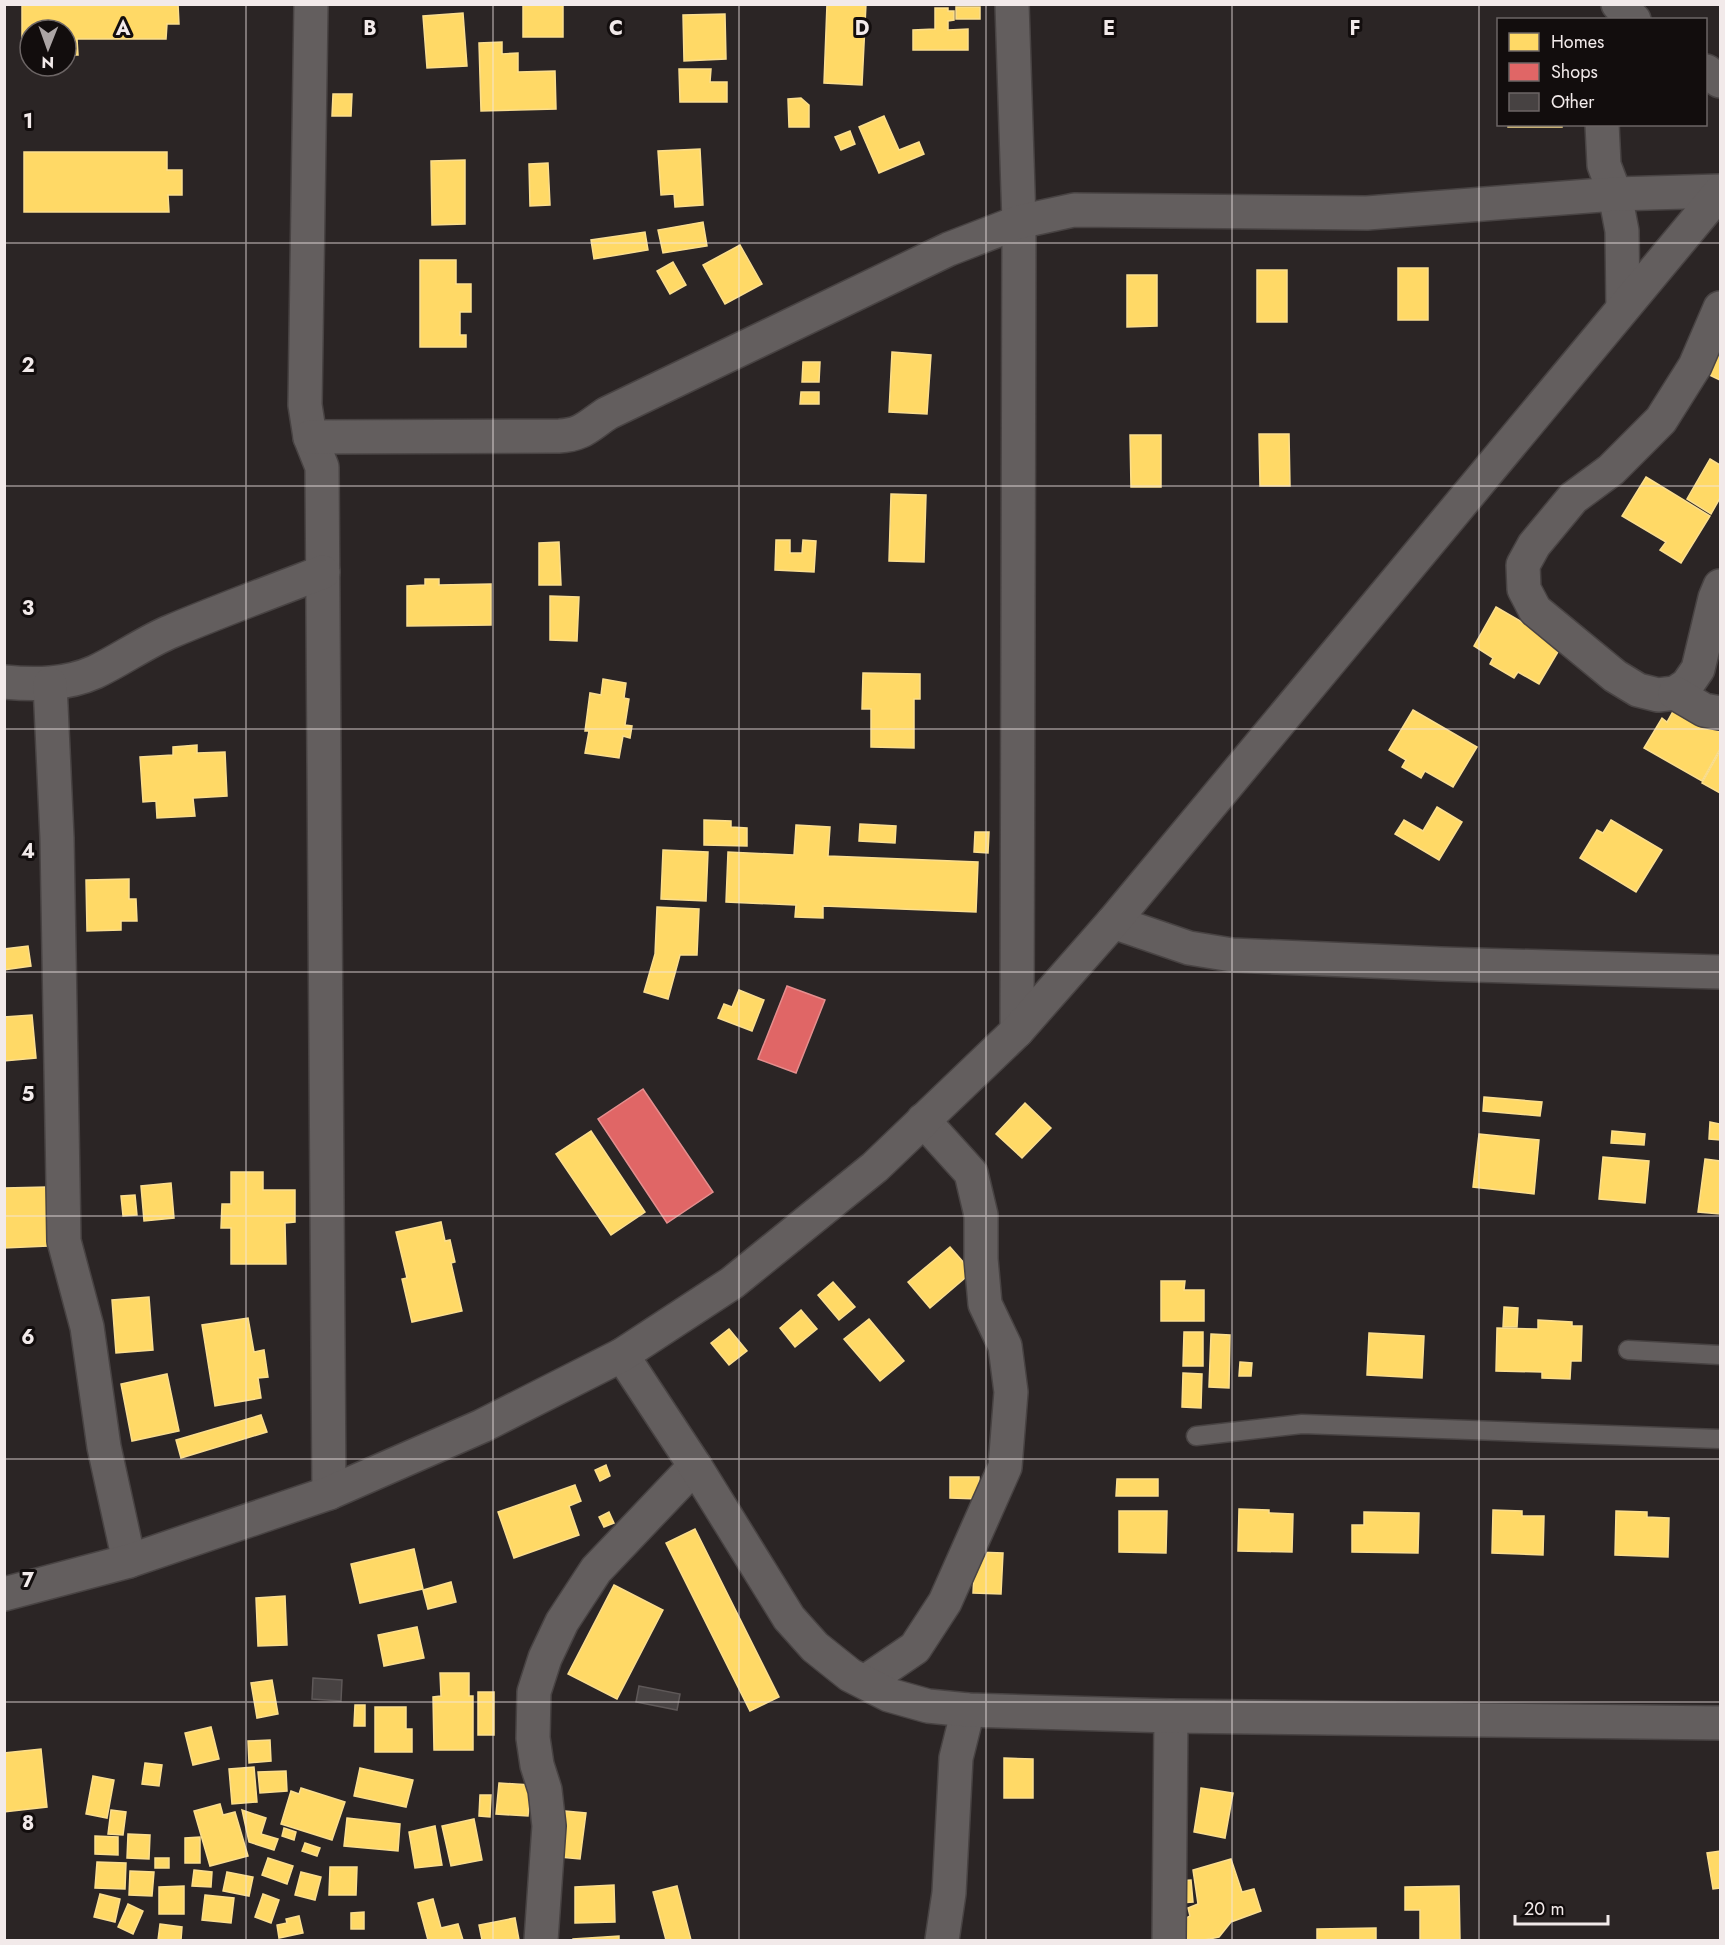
<svg xmlns="http://www.w3.org/2000/svg" width="1725" height="1945" font-family="Jost,sans-serif">
  <style>
    .homes { fill: #ffd966; stroke: #fbde8e; stroke-width: 1.5 }
    .shops { fill: #e06666; stroke: #e58e8e; stroke-width: 1.5 }
    .building { fill: #474242; stroke: #5e5858; stroke-width: 1.5 }
    .lines { fill: none; stroke-linecap: round; stroke-linejoin: round }
    .lane-casing { stroke: #484343; stroke-width: 21 }
    .street-casing { stroke: #484343; stroke-width: 36 }
    .secondary-casing { stroke: #484343; stroke-width: 36 }
    .lane { stroke: #635e5e; stroke-width: 18 }
    .street { stroke: #635e5e; stroke-width: 33 }
    .secondary { stroke: #635e5e; stroke-width: 33 }
    .grid { fill: none; stroke: #f2eaea; stroke-width: 1.5; stroke-opacity: 0.55 }
    .grid-label { font-size: 20px; text-anchor: middle; font-weight: bold; fill: #f2eaea; stroke: #120d0d; stroke-width: 6; stroke-linejoin: round; paint-order: stroke }
  </style>
  <rect width="100%" height="100%" fill="#2b2525"/>
  <g class="homes">
    <path d="M22,4h156l1,20h-12l-1,15h-89l1,16h-12v-25h-36v9h-8z"/>
    <rect x="523" y="4" width="40" height="33"/>
    <path d="M827,4h39l-4,81 -38,-2z"/>
    <rect x="956" y="7" width="24" height="12"/>
    <path d="M935,8h13v3h6v9l-6,1v9l20,-1v21h-55v-20l22,-1z"/>
    <path d="M463,13l4,53 -40,2 -4,-52z"/>
    <path d="M725,14l1,45 -42,2 -1,-46z"/>
    <path d="M502,42v12l16,-1v19l37,-1 1,38 -75,2 -2,-68z"/>
    <path d="M679,69h32l-1,13h17v20h-47z"/>
    <path d="M333,94h19l-1,22h-19z"/>
    <path d="M801,98l8,7v22h-20l-1,-28z"/>
    <path d="M884,116l15,34 20,-8 5,12 -45,19 -20,-46z"/>
    <rect x="1508" y="124" width="54" height="3"/>
    <path d="M850,131l5,13 -14,6 -6,-13z"/>
    <path d="M700,149l3,56 -28,2 -1,-13 -13,1 -3,-44z"/>
    <path d="M24,152h143v18h15v25h-14l1,17h-145z"/>
    <path d="M465,160v64l-33,1 -1,-64z"/>
    <path d="M548,163l2,42 -20,1 -1,-42z"/>
    <path d="M703,222l4,24 -44,7 -5,-23z"/>
    <path d="M645,232l3,18 -54,9 -3,-19z"/>
    <path d="M740,245l22,39 -37,20 -22,-39z"/>
    <path d="M420,260h36v24h15v28h-11v23h6v12h-46z"/>
    <path d="M673,262l13,23 -16,9 -13,-23z"/>
    <rect x="1398" y="268" width="30" height="52"/>
    <rect x="1257" y="270" width="30" height="52"/>
    <path d="M1127,275h30v51l-30,1z"/>
    <path d="M1720,345v35l-17,-8z"/>
    <path d="M892,352l39,3 -4,59 -38,-2z"/>
    <path d="M803,362h17l-1,20h-17z"/>
    <path d="M801,392h18v12h-19z"/>
    <path d="M1259,434h30l1,52h-30z"/>
    <path d="M1130,435h31v52h-30z"/>
    <path d="M1710,459l10,6v33l-9,16 -24,-15z"/>
    <path d="M1646,477l64,39 -29,47 -21,-13 6,-8 -44,-26z"/>
    <path d="M891,494l35,1 -2,67 -35,-1z"/>
    <path d="M776,540h14v13h12l1,-13 13,1 -2,31 -39,-2z"/>
    <path d="M559,542l2,43h-22v-42z"/>
    <path d="M425,579h14v6l52,-1v41l-84,1v-40l18,-1z"/>
    <path d="M550,596l29,1 -2,44 -27,-1z"/>
    <path d="M1496,607l66,38 -23,39 -21,-12 -4,6 -24,-14 3,-6 -19,-12z"/>
    <path d="M863,673l57,1v25h-6v49l-43,-1v-38h-9z"/>
    <path d="M603,679l23,4 -2,15 5,1 -4,26 7,1 -2,12 -7,-2 -4,22 -34,-5 4,-22h-4l5,-38 11,2z"/>
    <path d="M1676,706l44,26v17l-18,32 -58,-33 18,-30 5,4z"/>
    <path d="M1413,710l64,37 -24,40 -28,-16 -4,7 -19,-11 4,-7 -17,-10z"/>
    <path d="M197,745v8l28,-1 2,44 -34,2 2,18 -38,2 -1,-17 -13,1 -3,-45 33,-2v-8z"/>
    <path d="M1720,751v42l-18,-10z"/>
    <path d="M1437,807l25,15 -23,38 -44,-26 9,-14 19,11z"/>
    <path d="M704,820l27,1v6l16,1v18l-43,-1z"/>
    <path d="M1611,820l51,30 -26,42 -56,-34 17,-28 6,3z"/>
    <path d="M860,824l36,2 -1,17 -36,-2z"/>
    <path d="M796,825l34,2 -2,29 150,6 -2,50 -153,-6v12l-28,-1 1,-12 -70,-3 2,-50 66,3z"/>
    <path d="M975,832h14l-1,21 -14,-1z"/>
    <path d="M663,850l45,2 -2,49 -45,-2z"/>
    <path d="M129,879v20h7l1,22h-16v9l-34,1 -1,-51z"/>
    <path d="M657,907l42,2 -2,46h-17l-12,44 -24,-7 11,-38z"/>
    <path d="M28,946l3,20 -27,4v-21z"/>
    <path d="M739,990l25,10 -12,31 -34,-13 6,-14 8,3z"/>
    <path d="M32,1015l4,43 -32,3v-44z"/>
    <path d="M1484,1097l58,5 -2,14 -57,-5z"/>
    <path d="M1025,1103l26,25 -29,30 -26,-24z"/>
    <path d="M1710,1122l10,2v16l-11,-1z"/>
    <path d="M591,1131l54,81 -34,23 -55,-81z"/>
    <path d="M1612,1131l33,3 -1,11 -33,-2z"/>
    <path d="M1479,1134l60,6 -5,54 -61,-7z"/>
    <path d="M1603,1157l46,4 -4,42 -46,-4z"/>
    <path d="M1705,1159l15,2v53l-22,-2z"/>
    <path d="M231,1172h32v18h32v32l-10,1 1,41h-55v-36h-10l1,-24h9z"/>
    <path d="M171,1183l3,35 -30,3 -3,-35z"/>
    <path d="M47,1187l1,59 -44,2v-60z"/>
    <path d="M135,1195l2,20 -14,1 -2,-20z"/>
    <path d="M441,1222l4,19 5,-1 5,22 -4,1 11,48 -50,11 -10,-43 5,-1 -11,-46z"/>
    <path d="M950,1247l22,25 -42,36 -22,-26z"/>
    <path d="M1161,1281h24l-1,9h20v31h-43z"/>
    <path d="M833,1282l22,25 -16,13 -21,-25z"/>
    <path d="M149,1297l4,53 -37,3 -4,-53z"/>
    <path d="M1504,1307l14,1 -1,19h-14z"/>
    <path d="M801,1310l16,19 -22,18 -15,-19z"/>
    <path d="M248,1318l6,34 10,-2 4,27 -10,1 3,20 -46,8 -13,-81z"/>
    <path d="M869,1319l35,42 -24,20 -36,-42z"/>
    <path d="M1538,1320l34,2v4h10l-1,35h-10l-1,18 -28,-1v-6l-46,-1 1,-43 41,1z"/>
    <path d="M729,1329l18,22 -18,14 -18,-22z"/>
    <path d="M1184,1332h19v34h-20z"/>
    <path d="M1369,1333l55,3 -2,42 -55,-3z"/>
    <path d="M1211,1334l19,1 -1,53 -20,-1z"/>
    <path d="M1240,1362l12,1 -1,13h-12z"/>
    <path d="M1183,1373l19,1 -1,34 -19,-1z"/>
    <path d="M167,1374l12,57 -47,10 -11,-57z"/>
    <path d="M261,1415l6,17 -86,26 -5,-18z"/>
    <path d="M606,1465l4,11 -10,5 -5,-11z"/>
    <path d="M950,1477h29v22l-29,-1z"/>
    <path d="M1117,1479h41v17h-42z"/>
    <path d="M575,1485l6,16 -12,5 10,29 -65,23 -16,-46z"/>
    <path d="M1239,1509l30,1v3l24,1 -1,38 -54,-1z"/>
    <path d="M1493,1510l29,1v5h22l-1,39 -51,-2z"/>
    <path d="M1119,1511h48l-1,42 -47,-1z"/>
    <path d="M1616,1511l31,1v5l22,1 -1,39 -53,-2z"/>
    <path d="M609,1512l5,11 -10,4 -5,-10z"/>
    <path d="M1364,1512l55,1 -1,40 -66,-1v-27h12z"/>
    <path d="M695,1529l84,168 -29,14 -84,-168z"/>
    <path d="M414,1549l9,40 -63,14 -9,-39z"/>
    <path d="M975,1552l28,1 -2,41 -28,-1z"/>
    <path d="M451,1582l5,20 -28,7 -5,-19z"/>
    <path d="M614,1585l49,25 -46,89 -49,-25z"/>
    <path d="M285,1596l2,49 -29,1 -2,-48z"/>
    <path d="M417,1627l7,31 -40,8 -6,-31z"/>
    <path d="M440,1673h29v23h4v54h-39l-1,-53 8,-1z"/>
    <path d="M272,1680l6,34 -21,4 -6,-35z"/>
    <rect x="478" y="1692" width="16" height="43"/>
    <path d="M355,1705h10v21h-11z"/>
    <path d="M375,1707h31v22h6v23h-37z"/>
    <path d="M211,1727l8,32 -26,6 -8,-32z"/>
    <path d="M270,1740l1,21 -22,2 -1,-22z"/>
    <path d="M41,1749l6,58 -43,5v-59z"/>
    <path d="M1004,1758l29,1v39h-29z"/>
    <path d="M145,1763l17,2 -3,21 -17,-2z"/>
    <path d="M254,1767l3,35 -25,2 -3,-35z"/>
    <path d="M360,1768l53,12 -7,27 -52,-11z"/>
    <path d="M286,1771l1,20 -27,2 -2,-21z"/>
    <path d="M93,1776l21,4 -7,38 -21,-4z"/>
    <path d="M499,1783l32,2 -3,31 -32,-2z"/>
    <path d="M301,1788l44,14 -13,38 -51,-16 10,-33 8,3z"/>
    <path d="M1201,1788l32,5 -8,45 -31,-6z"/>
    <path d="M480,1795h11l-1,22 -11,-1z"/>
    <path d="M220,1804l3,11 12,-3 13,44 -38,10 -16,-55z"/>
    <path d="M111,1810l15,2 -3,23 -15,-1z"/>
    <path d="M242,1810l24,8 -5,16 17,5 -4,11 -25,-8z"/>
    <path d="M565,1811l21,2 -6,46 -20,-2z"/>
    <path d="M347,1818l53,6 -2,27 -54,-5z"/>
    <path d="M474,1819l8,41 -31,6 -9,-40z"/>
    <path d="M435,1826l7,39 -27,3 -6,-36z"/>
    <path d="M284,1828l12,4 -2,8 -12,-4z"/>
    <path d="M128,1834l22,1 -1,24 -22,-1z"/>
    <path d="M95,1836l23,1v18l-23,-1z"/>
    <path d="M200,1837v26h-15v-25z"/>
    <path d="M305,1843l15,5 -3,8 -15,-5z"/>
    <path d="M1720,1851v37l-7,1 -6,-36z"/>
    <rect x="155" y="1858" width="14" height="10"/>
    <path d="M268,1858l25,8 -6,18 -25,-9z"/>
    <path d="M1231,1859l11,33 12,-3 7,22 -30,11 -12,15 -15,3h-17l-4,-20 7,-4 -2,-8 10,-4 -5,-34z"/>
    <path d="M97,1862l29,1 -1,26 -30,-1z"/>
    <path d="M330,1867h27l-1,28h-27z"/>
    <path d="M194,1870l18,2 -1,15 -19,-1z"/>
    <path d="M130,1871l24,1 -2,24 -23,-1z"/>
    <path d="M227,1872l26,5 -4,19 -26,-5z"/>
    <path d="M301,1872l20,5 -6,23 -20,-5z"/>
    <path d="M1191,1880l2,22 -14,1 -2,-22z"/>
    <path d="M614,1885l1,37 -40,1v-36z"/>
    <path d="M184,1886v28h-25v-27z"/>
    <path d="M677,1886l14,54h-25l-13,-48z"/>
    <path d="M1459,1886l1,54h-40v-30h-15v-23z"/>
    <path d="M100,1894l20,5 -5,23 -21,-5z"/>
    <path d="M263,1894l16,6 -8,23 -16,-6z"/>
    <path d="M205,1895l29,3 -3,25 -29,-3z"/>
    <path d="M433,1899l8,29 17,-4 5,16h-35l-10,-37z"/>
    <path d="M128,1904l15,7 -10,23 -15,-7z"/>
    <path d="M364,1912v17h-13v-16z"/>
    <path d="M299,1916l4,17 -24,5 -2,-13 10,-2 -1,-4z"/>
    <path d="M515,1918l4,22h-37l-3,-15z"/>
    <path d="M160,1924l22,3 -1,13h-23z"/>
    <path d="M1376,1928v12h-59v-11z"/>
    <path d="M619,1936v4h-46v-1z"/>
  </g>
  <g class="shops">
    <path d="M787,986l38,14 -29,73 -38,-14z"/>
    <path d="M643,1089l70,103 -46,31 -69,-104z"/>
  </g>
  <g class="building">
    <path d="M313,1678l29,2 -1,21 -29,-2z"/>
    <path d="M639,1686l41,8 -3,16 -41,-8z"/>
  </g>
  <g class="lines">
    <defs>
      <g id="lane">
        <path d="M1628,1350l92,5"/>
        <path d="M1196,1436l106,-12 418,15"/>
      </g>
      <g id="street">
        <path d="M311,4l-6,401 5,32 12,30 7,1026"/>
        <path d="M1012,4l7,218 -2,809"/>
        <path d="M1618,4l16,16"/>
        <path d="M1706,71l14,10"/>
        <path d="M1602,124l2,41 11,29 7,37 1,77"/>
        <path d="M1720,308l-25,58 -34,54 -50,50 -38,28 -39,47 -11,20 1,24 11,21 80,66 23,14 20,5 17,-2 12,-8 11,-16 17,-71 5,-12"/>
        <path d="M310,437l249,-1c24,-1 30,-11 49,-23l341,-164 70,-27 55,-12 293,3 248,-19 105,-3"/>
        <path d="M4,682c31,3 62,3 91,-10 26,-12 50,-30 77,-41 50,-21 101,-40 151,-59"/>
        <path d="M50,684l7,154 7,403 23,86 17,120 25,114"/>
        <path d="M1675,693l29,17 16,3"/>
        <path d="M1113,922l76,26 43,7 209,9 279,8"/>
        <path d="M865,1682l50,-34 30,-46 60,-135 6,-75 -6,-46 -20,-42 -4,-45v-44l-10,-42 -48,-53"/>
        <path d="M541,1940l8,-114 -4,-36 -8,-25 -4,-27 1,-46 11,-34 17,-36 34,-52 99,-104"/>
        <path d="M942,1940l7,-47 7,-135 12,-48"/>
        <path d="M1169,1940l2,-224"/>
      </g>
      <g id="secondary">
        <path d="M622,1355l73,111 94,152 26,29 35,28 39,20 39,11 40,4 203,6 549,7"/>
        <path d="M4,1594l125,-33 200,-68 153,-67 140,-71 110,-72 143,-116 142,-136 96,-109 607,-730"/>
      </g>
    </defs>
    <use href="#lane" class="lane-casing"/>
    <use href="#street" class="street-casing"/>
    <use href="#secondary" class="secondary-casing"/>
    <use href="#lane" class="lane"/>
    <use href="#street" class="street"/>
    <use href="#secondary" class="secondary"/>
  </g>
  <path class="grid" d="M246,4v1936M493,4v1936M739,4v1936M986,4v1936M1232,4v1936M1479,4v1936M4,243h1716M4,486h1716M4,729h1716M4,972h1716M4,1216h1716M4,1459h1716M4,1702h1716"/>
  <g class="grid-label">
    <text x="123" y="35">A</text>
    <text x="370" y="35">B</text>
    <text x="616" y="35">C</text>
    <text x="862" y="35">D</text>
    <text x="1109" y="35">E</text>
    <text x="1355" y="35">F</text>
    <text x="28" y="128">1</text>
    <text x="28" y="372">2</text>
    <text x="28" y="615">3</text>
    <text x="28" y="858">4</text>
    <text x="28" y="1101">5</text>
    <text x="28" y="1344">6</text>
    <text x="28" y="1587">7</text>
    <text x="28" y="1830">8</text>
  </g>
  <rect width="1725" height="1945" fill="none" stroke="#f2eaea" stroke-width="12"/>
  <rect x="1497" y="18" width="210" height="108" fill="#120d0d" stroke="#6c6565" stroke-width="1.5"/>
  <rect x="1509" y="33" width="30" height="18" fill="#ffd966" stroke="#6c6565" stroke-width="1.5"/>
  <text x="1551" y="48" font-size="18" fill="#f2eaea">Homes</text>
  <rect x="1509" y="63" width="30" height="18" fill="#e06666" stroke="#6c6565" stroke-width="1.5"/>
  <text x="1551" y="78" font-size="18" fill="#f2eaea">Shops</text>
  <rect x="1509" y="93" width="30" height="18" fill="#474242" stroke="#6c6565" stroke-width="1.5"/>
  <text x="1551" y="108" font-size="18" fill="#f2eaea">Other</text>
  <g transform="translate(48 48) rotate(181)"><circle r="28" fill="#120d0d" stroke="#6c6565" stroke-width="1.5"/>
  <path d="M0-4.5L10 22L0 15L-10 22Z" fill="#aca5a5"/>
  <text y="-9" font-size="16" font-weight="bold" text-anchor="middle" fill="#f2eaea">N</text>
  </g>
  <path d="M1515 1915v9h93v-9" fill="none" stroke="#f2eaea" stroke-width="3"/>
  <text x="1524" y="1915" font-size="18" fill="#f2eaea" stroke="#120d0d" stroke-width="4.5" paint-order="stroke">20 m</text>
</svg>
